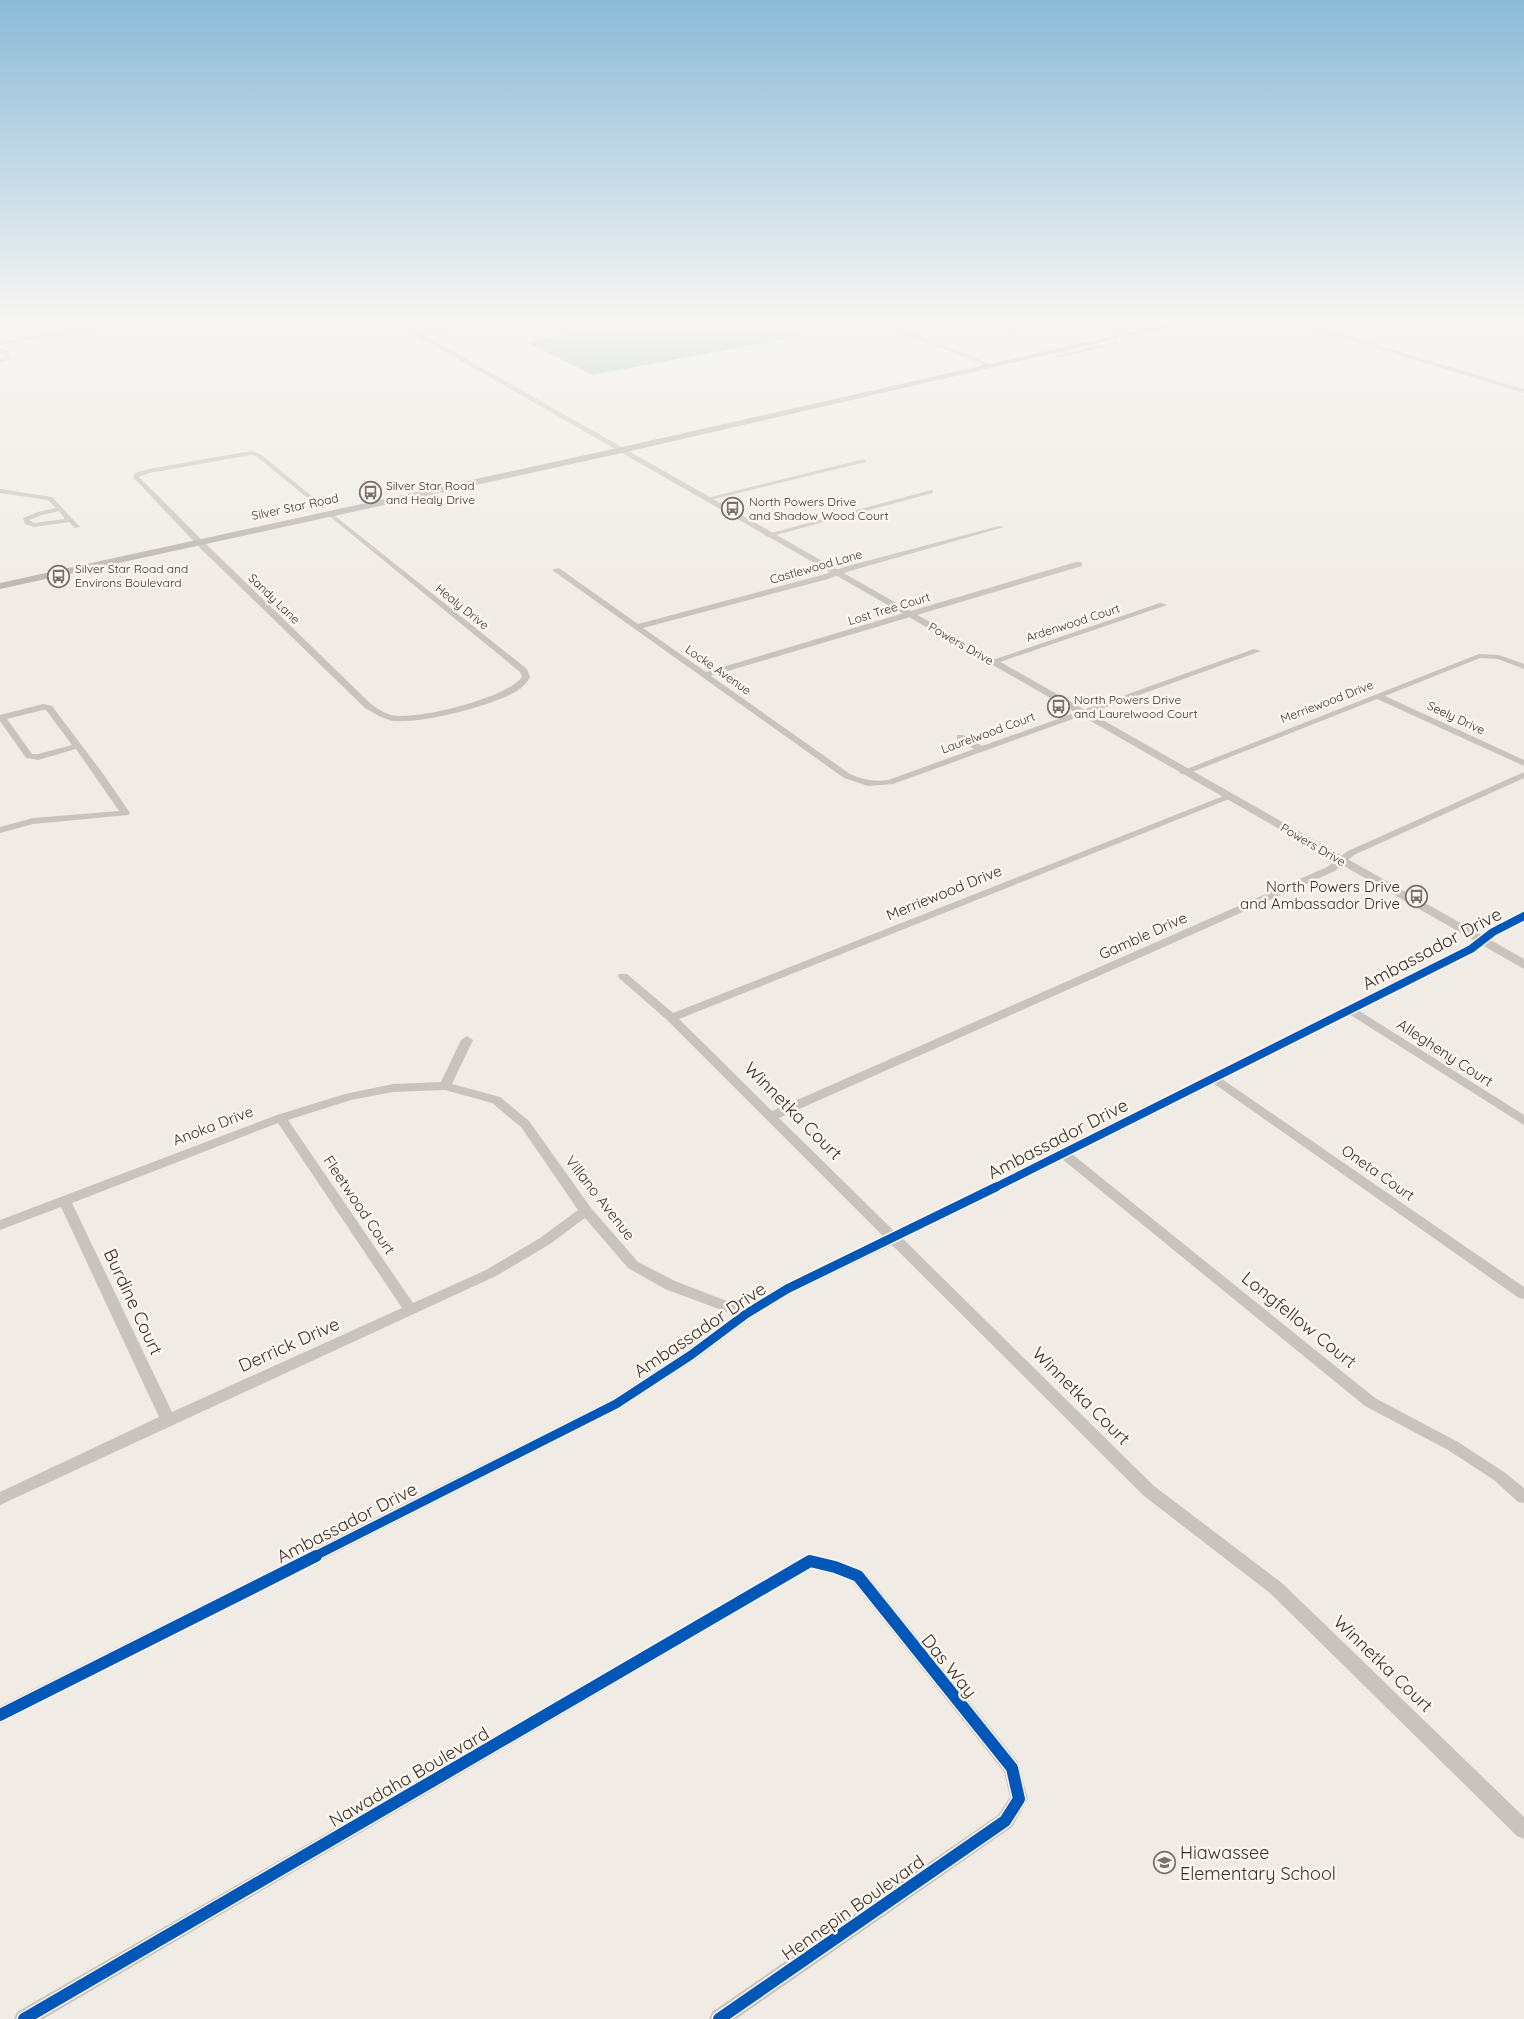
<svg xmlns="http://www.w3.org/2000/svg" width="1524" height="2019" font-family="Quicksand,sans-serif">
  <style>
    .water { fill: #a1c2c1 }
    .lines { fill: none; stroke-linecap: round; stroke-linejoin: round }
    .minor { fill: #c9c3be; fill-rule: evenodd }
    .tertiary { fill: #c9c3be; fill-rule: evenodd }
    .secondary { fill: #bab3ae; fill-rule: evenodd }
    .cycleway-far2-casing { stroke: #fbf5ee; stroke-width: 11 }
    .cycleway-far1-casing { stroke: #fbf5ee; stroke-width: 12 }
    .cycleway-casing { stroke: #fbf5ee; stroke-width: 15 }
    .cycleway-far2 { stroke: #0057b8; stroke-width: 8 }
    .cycleway-far1 { stroke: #0057b8; stroke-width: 9 }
    .cycleway { stroke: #0057b8; stroke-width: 12 }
    .labels { text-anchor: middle; stroke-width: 5; stroke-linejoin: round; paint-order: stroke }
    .far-poi-label { font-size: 12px; fill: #3b302b; stroke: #fbf5ee; text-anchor: start }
    .far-street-label { font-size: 12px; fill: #3b302b; stroke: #fbf5ee }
    .poi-label { font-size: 15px; fill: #3b302b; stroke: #fbf5ee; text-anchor: end }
    .street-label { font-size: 15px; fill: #3b302b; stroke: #fbf5ee }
    .near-street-label { font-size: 18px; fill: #3b302b; stroke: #fbf5ee }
    .near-poi-label { font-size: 18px; fill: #3b302b; stroke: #fbf5ee; text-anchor: start }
  </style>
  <rect width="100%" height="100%" fill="#f0ebe5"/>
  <path class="water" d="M620,323h130l50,13 -207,39 -66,-33z"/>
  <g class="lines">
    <g class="minor">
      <path d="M119,323h13l-132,22v-4z"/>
      <path d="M470,323h12l-65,13 -3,-2z"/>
      <path d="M878,323h8l109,43 -5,1z"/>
      <path d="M986,323l25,3 34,-3 -34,7z"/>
      <path d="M1117,341l2,3 -62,14 -3,-2z"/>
      <path d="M0,348l6,2 7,9 -13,4v-4l7,-2 -7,-5z"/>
      <path d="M251,451l9,3 64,52v2h-4l-64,-52 -5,-1 -102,18 -10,4 67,67 165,160c6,4 13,9 20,11 25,6 116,-17 131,-38l-2,-5 -192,-157 -1,-1 3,-2 197,157 3,8c-3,6 -7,10 -13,14 -24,15 -96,33 -124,30 -10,-2 -19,-8 -28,-13l-165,-160 -67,-71 2,-4 14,-4z"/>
      <path d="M864,459l3,2 -1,1 -160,39 -3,-2z"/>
      <path d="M0,489l52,8 28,30 -5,1 -6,-6 -35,5 -9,-3 -2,-6 15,-6 18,-4 -8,-8 -48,-7zM59,511l6,8 -31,4 -5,-3 13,-5z"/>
      <path d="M931,490l2,1v2l-165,44 -4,-2z"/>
      <path d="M999,526l5,1 -154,44 -22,8 -185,49 63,44 370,-110h6v4l-371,110 139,98c13,6 24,8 38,6l86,-31 -17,-10v-4h6l19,11 272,-97 7,2 -368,133 -25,2 -24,-8 -292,-208 7,-2 79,56 184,-49 22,-8z"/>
      <path d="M1160,603l7,2 -173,59 -7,-2z"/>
      <path d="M1479,654l20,1 25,9v5l-26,-10 -18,-1 -95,38 139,64v6l-147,-67 -190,75h-6l-2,-2z"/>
      <path d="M43,704l9,2 52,69 26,38 -2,2 -95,9 -33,9v-6l33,-9 86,-7 -43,-62 -38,11 -12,-2 -26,-37v-6zM43,710h3l26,35 -34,9h-6l-25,-35z"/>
      <path d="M1524,772v6l-170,77 -19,16 -556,247 116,114 572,-285 22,-17 35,-17v7l-27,14 -22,17 -117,59 166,105v10l-175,-111 -127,65 302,208v12l-5,-1 -306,-215 -141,71 303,244 83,44 46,30 20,16v15l-6,-1 -24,-22 -46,-30 -83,-44 -303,-247 -159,80 251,247 128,97 242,234v22l-7,-3 -247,-243 -126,-97 -252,-251 -100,48 -41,25 -55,41 -75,49 -621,315v-17l611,-306 75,-49 49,-36 -70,-26 -37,-21 -43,-50 -35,26 -54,32 -496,229v-13l159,-75 -98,-210 -61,23v-10l277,-105 68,-21 48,-10 48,-2 20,-42 6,-4 6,4 -21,44 48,13 29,24 62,87 47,54 37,19 70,27 37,-23 102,-48 -217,-217 -48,-42 -1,-2 1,-2h8l46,39 553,-218 3,-1 5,3 -555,222 93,92 555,-244 21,-16zM445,1090l47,13 29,24 57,83 -38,28 -54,32 -73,33 -125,-183 63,-20 42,-8zM278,1123l124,185 -230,104 -100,-209z"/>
      <path d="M810,1554l25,6 29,11 154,191 10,37 -16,28 -276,192h-27l3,-7 286,-197 12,-18 -6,-25 -152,-191 -18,-7 -22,-6 -769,451h-29l3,-7z"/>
    </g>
    <g class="tertiary">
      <path d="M395,323h8l1121,636v10z"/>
      <path d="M1294,323h10l220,66v4z"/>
    </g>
    <path class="secondary" d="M1171,323h14l-563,130 -622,136v-6l622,-136z"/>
    <defs>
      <path id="cycleway-far2" d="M994,1188l477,-239 22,-17 31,-16"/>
      <path id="cycleway-far1" d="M313,1557l303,-153 75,-49 55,-41 41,-25 209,-102"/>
      <g id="cycleway">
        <path d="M0,1715l316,-159"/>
        <path d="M24,2019l786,-458 25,6 23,9 154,192 7,31 -14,22 -286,198"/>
      </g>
    </defs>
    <use href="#cycleway-far2" class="cycleway-far2-casing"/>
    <use href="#cycleway-far1" class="cycleway-far1-casing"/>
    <use href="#cycleway" class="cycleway-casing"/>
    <use href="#cycleway-far2" class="cycleway-far2"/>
    <use href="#cycleway-far1" class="cycleway-far1"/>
    <use href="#cycleway" class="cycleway"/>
  </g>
  <linearGradient id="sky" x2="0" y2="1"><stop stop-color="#8bbad8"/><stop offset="0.53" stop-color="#f8f6f3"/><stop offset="1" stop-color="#f8f6f3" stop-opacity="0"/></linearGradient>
  <rect width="1524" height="606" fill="url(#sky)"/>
  <defs>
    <symbol id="bus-ring" viewBox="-11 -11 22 22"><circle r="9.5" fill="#fbf5ee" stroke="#7a716c" stroke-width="1.5"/><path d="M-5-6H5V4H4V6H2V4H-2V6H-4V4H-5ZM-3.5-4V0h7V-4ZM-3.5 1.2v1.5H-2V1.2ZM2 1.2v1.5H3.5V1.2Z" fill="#7a716c"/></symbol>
    <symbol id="school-ring" viewBox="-11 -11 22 22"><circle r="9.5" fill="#fbf5ee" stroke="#7a716c" stroke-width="1.5"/><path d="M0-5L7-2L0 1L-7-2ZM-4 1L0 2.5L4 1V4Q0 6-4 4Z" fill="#7a716c"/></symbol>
  </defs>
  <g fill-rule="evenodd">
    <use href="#bus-ring" x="358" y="480" width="25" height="25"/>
    <use href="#bus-ring" x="720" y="496" width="25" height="25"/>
    <use href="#bus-ring" x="46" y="564" width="25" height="25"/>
    <use href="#bus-ring" x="1046" y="694" width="25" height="25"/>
    <use href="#bus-ring" x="1404" y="884" width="25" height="25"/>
    <use href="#school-ring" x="1152" y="1850" width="25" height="25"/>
  </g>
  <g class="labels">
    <g class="far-poi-label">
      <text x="386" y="490">Silver Star Road<tspan x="386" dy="14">and Healy Drive</tspan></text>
      <text x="749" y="506">North Powers Drive<tspan x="749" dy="14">and Shadow Wood Court</tspan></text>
      <text x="75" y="573">Silver Star Road and<tspan x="75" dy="14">Environs Boulevard</tspan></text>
      <text x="1074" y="704">North Powers Drive<tspan x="1074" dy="14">and Laurelwood Court</tspan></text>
    </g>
    <g class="far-street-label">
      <text transform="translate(295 507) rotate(-12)" y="4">Silver Star Road</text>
      <text transform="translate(816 567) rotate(-16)" y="4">Castlewood Lane</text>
      <text transform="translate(274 599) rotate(44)" y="4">Sandy Lane</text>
      <text transform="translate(462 607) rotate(39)" y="4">Healy Drive</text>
      <text transform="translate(889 609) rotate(-17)" y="4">Lost Tree Court</text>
      <text transform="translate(1073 623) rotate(-18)" y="4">Ardenwood Court</text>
      <text transform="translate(961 644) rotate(30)" y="4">Powers Drive</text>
      <text transform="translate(718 670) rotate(35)" y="4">Locke Avenue</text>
      <text transform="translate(1327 702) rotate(-21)" y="4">Merriewood Drive</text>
      <text transform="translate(1456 718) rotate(25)" y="4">Seely Drive</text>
      <text transform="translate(988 733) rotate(-20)" y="4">Laurelwood Court</text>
      <text transform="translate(1313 845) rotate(30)" y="4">Powers Drive</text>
    </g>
    <g class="poi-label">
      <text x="1400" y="892">North Powers Drive<tspan x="1400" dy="17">and Ambassador Drive</tspan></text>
    </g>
    <g class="street-label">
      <text transform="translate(944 893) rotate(-22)" y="5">Merriewood Drive</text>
      <text transform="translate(1143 936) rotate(-24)" y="5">Gamble Drive</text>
      <text transform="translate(1445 1053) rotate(33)" y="5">Allegheny Court</text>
      <text transform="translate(213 1126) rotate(-21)" y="5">Anoka Drive</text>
      <text transform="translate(1378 1173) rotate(35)" y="5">Oneta Court</text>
      <text transform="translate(600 1198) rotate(52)" y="5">Villano Avenue</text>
      <text transform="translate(359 1205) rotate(56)" y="5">Fleetwood Court</text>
    </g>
    <g class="near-street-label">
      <text transform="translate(1432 949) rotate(-28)" y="6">Ambassador Drive</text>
      <text transform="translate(793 1111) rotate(45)" y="6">Winnetka Court</text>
      <text transform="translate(1058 1139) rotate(-27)" y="6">Ambassador Drive</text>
      <text transform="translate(133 1302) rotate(65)" y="6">Burdine Court</text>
      <text transform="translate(1299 1320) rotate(39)" y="6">Longfellow Court</text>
      <text transform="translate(700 1330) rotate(-34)" y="6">Ambassador Drive</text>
      <text transform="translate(289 1345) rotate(-24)" y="6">Derrick Drive</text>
      <text transform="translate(1081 1396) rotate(45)" y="6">Winnetka Court</text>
      <text transform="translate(347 1523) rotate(-27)" y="6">Ambassador Drive</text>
      <text transform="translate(1383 1664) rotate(44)" y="6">Winnetka Court</text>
      <text transform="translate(949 1666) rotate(51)" y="6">Das Way</text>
      <text transform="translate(409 1777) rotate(-30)" y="6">Nawadaha Boulevard</text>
      <text transform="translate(853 1908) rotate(-35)" y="6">Hennepin Boulevard</text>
    </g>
    <g class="near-poi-label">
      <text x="1180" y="1859">Hiawassee<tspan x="1180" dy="21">Elementary School</tspan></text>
    </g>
  </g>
</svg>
